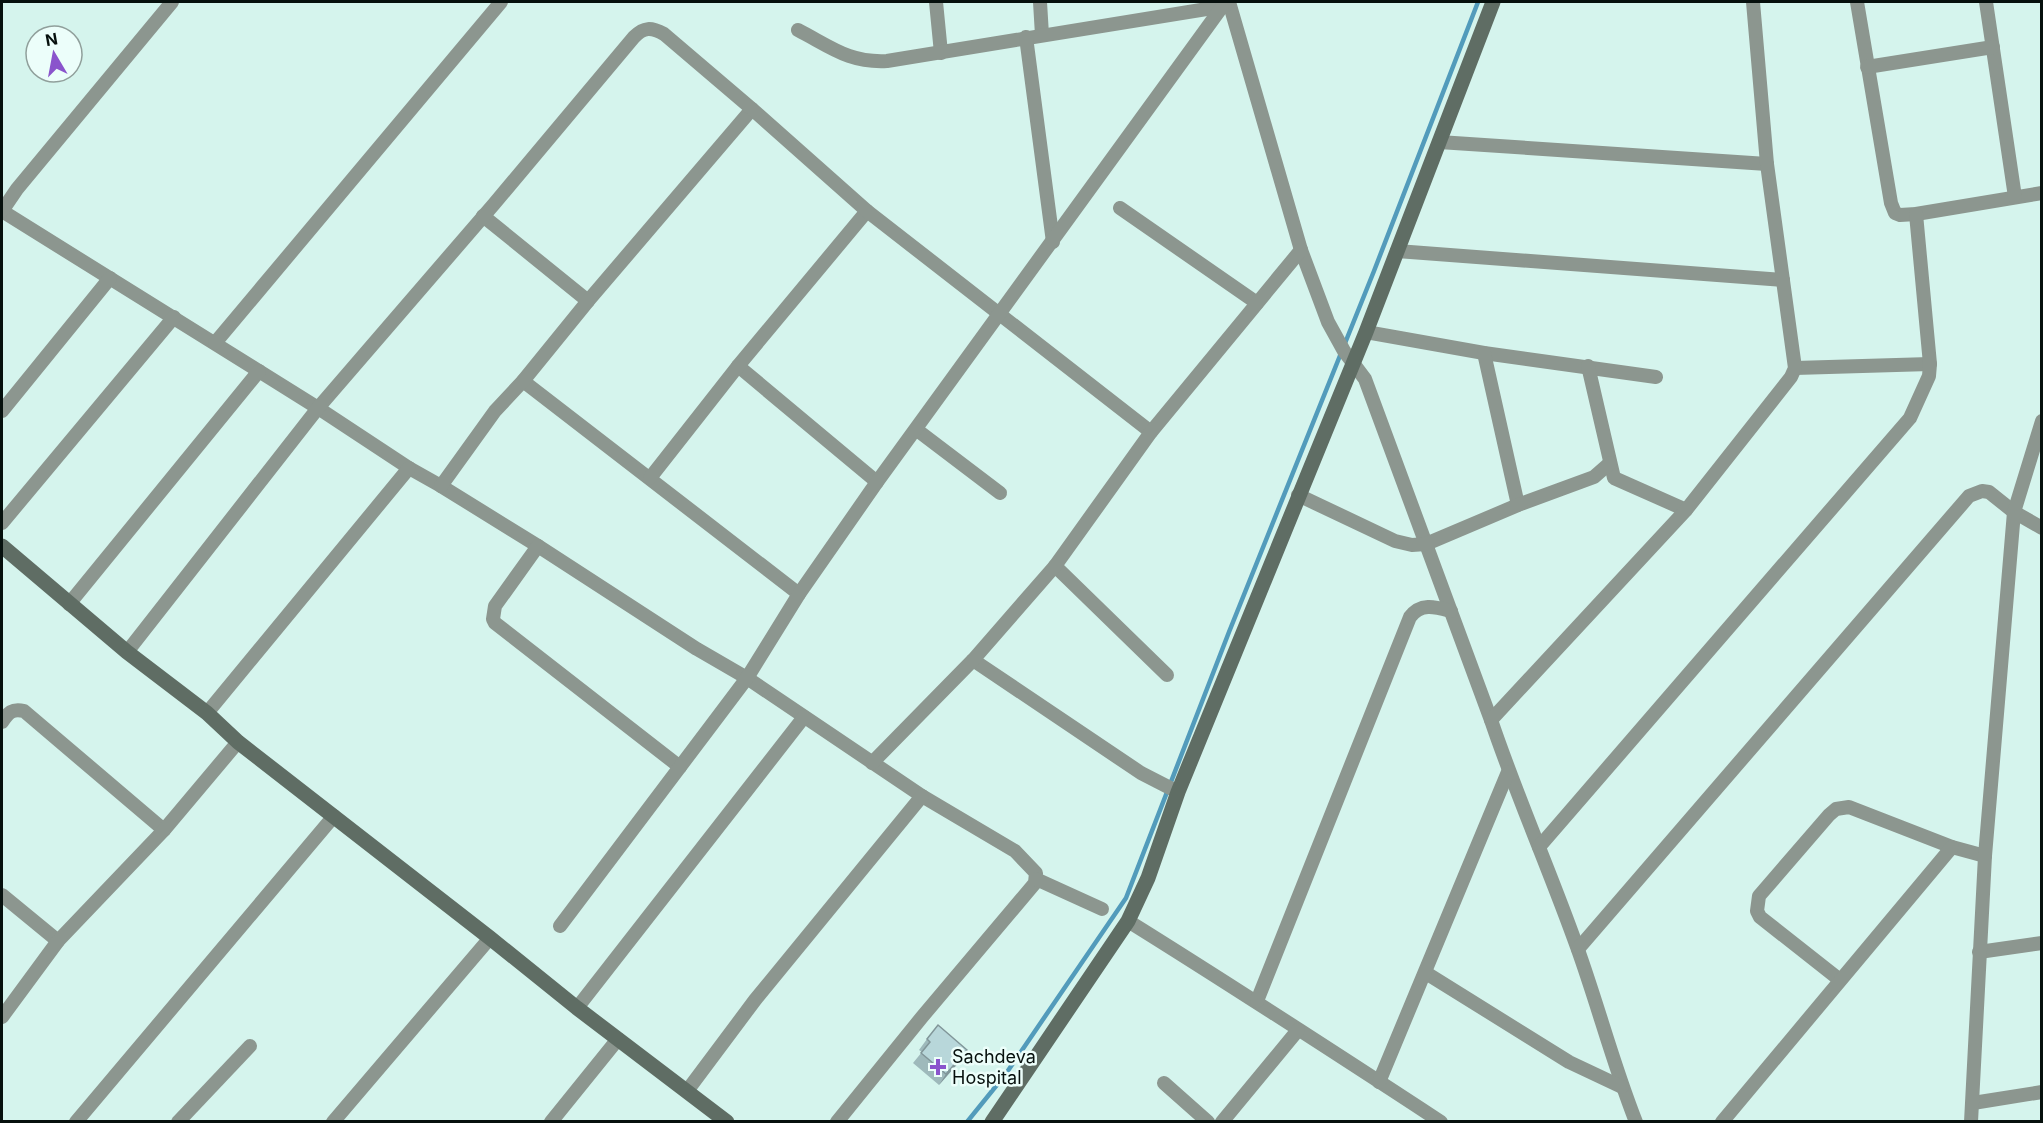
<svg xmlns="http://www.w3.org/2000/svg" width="2043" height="1123" font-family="Inter,sans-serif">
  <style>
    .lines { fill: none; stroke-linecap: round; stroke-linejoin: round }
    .stream { stroke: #529bbb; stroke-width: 4.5 }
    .street { stroke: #8c968f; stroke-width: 14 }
    .secondary { stroke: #5f6d64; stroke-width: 15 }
    .wall { fill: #9eb9bb }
    .shaded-wall { fill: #819699 }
    .building { fill: #b8d7da; stroke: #819699; stroke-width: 1.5 }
    .poi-dot { fill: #8a54cc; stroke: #ecfefa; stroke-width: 2 }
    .labels { text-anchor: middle; stroke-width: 5; stroke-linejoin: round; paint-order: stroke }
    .poi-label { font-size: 18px; fill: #06100d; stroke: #ecfefa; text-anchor: start }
  </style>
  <rect width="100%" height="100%" fill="#d5f4ed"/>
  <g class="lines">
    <path class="stream" d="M967,1122l38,-47 121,-177 103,-266 145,-361 104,-269"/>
    <g class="street">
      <path d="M936,2l5,51"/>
      <path d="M1040,2l2,33"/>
      <path d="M1229,2l72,248 27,72 16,29 21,28 126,341c26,77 59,151 86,227 21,58 36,117 59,175"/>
      <path d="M1857,2l34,201 4,10 5,2 16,-1 126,-21"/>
      <path d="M1986,2l29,195"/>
      <path d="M798,30c33,17 51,33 89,31l338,-55"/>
      <path d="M1026,37l27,205"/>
      <path d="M1867,67l126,-20"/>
      <path d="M1439,142l328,22"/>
      <path d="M1120,208l137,95"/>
      <path d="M2,211l316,197 91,60 32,18 97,60 159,103 50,29 175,118 93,55 21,22 -1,10 -113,134 -85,105"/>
      <path d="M2,211l15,-22 155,-187"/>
      <path d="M483,216l105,85"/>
      <path d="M1397,251l386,29"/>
      <path d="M1366,332l118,21 172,24"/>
      <path d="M215,343l286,-341"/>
      <path d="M1484,353l34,152"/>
      <path d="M738,366l139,116"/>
      <path d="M1588,366l26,112 72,32"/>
      <path d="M1795,368l135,-4"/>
      <path d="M523,381l276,213"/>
      <path d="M2,411l108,-133"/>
      <path d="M917,430l83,63"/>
      <path d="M650,478l88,-112 129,-155"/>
      <path d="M441,486l54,-75 28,-30 65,-80 164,-192"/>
      <path d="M1298,495l97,46 17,4 14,-1 92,-39 76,-28 16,-14"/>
      <path d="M2,523l172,-206"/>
      <path d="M538,546l-43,60 -2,13 2,4 185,144"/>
      <path d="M1055,566l112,109"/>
      <path d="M69,604l190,-233"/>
      <path d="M127,652l191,-244 176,-204 140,-167c10,-10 17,-10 30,-3l88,75 115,102 284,221"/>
      <path d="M973,660l168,113 37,19"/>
      <path d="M207,713l202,-245"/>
      <path d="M1491,720l195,-210 105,-133 4,-9 -28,-204 -14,-162"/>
      <path d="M2,722c6,-9 10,-14 22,-11l140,119"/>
      <path d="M872,763l101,-103 82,-94 96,-134 150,-182"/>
      <path d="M1539,847l371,-429 19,-42 1,-12 -14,-150"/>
      <path d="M1036,879l66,30"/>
      <path d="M2,895l56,46"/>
      <path d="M1128,921c106,66 209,133 313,201"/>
      <path d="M560,926l187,-248 52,-84 78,-112 345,-475"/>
      <path d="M1578,949l391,-453 13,-5 7,1 25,20 28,16"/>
      <path d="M1979,952l63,-9"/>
      <path d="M1426,973l143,89 53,25"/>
      <path d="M1840,980l-80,-63 -3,-6 2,-15 70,-81 7,-6 13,-2 103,40 33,9"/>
      <path d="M1257,1001l153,-384c11,-15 26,-10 41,-6"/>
      <path d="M577,1008l227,-291"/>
      <path d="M2,1017l56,-76 106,-111 74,-88"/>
      <path d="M1379,1082l129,-310"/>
      <path d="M1164,1083l44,39"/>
      <path d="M687,1091l68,-91 167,-204"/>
      <path d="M1973,1103l69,-11"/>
      <path d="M76,1122l258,-306"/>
      <path d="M178,1122l72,-76"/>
      <path d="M333,1122l157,-184"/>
      <path d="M551,1122l67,-83"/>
      <path d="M1222,1122l76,-92"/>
      <path d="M1722,1122l230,-275"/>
      <path d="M1971,1122l14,-266 29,-344 28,-91"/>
    </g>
    <g class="secondary">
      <path d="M2,546l125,106 80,61 31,29 252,196 87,70 150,114"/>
      <path d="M992,1122l136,-201 20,-43 30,-86 188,-460 127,-330"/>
    </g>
  </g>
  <path class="wall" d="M927,1039l33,22 -21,24 -26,-22 9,-11 -3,-2z"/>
  <path class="shaded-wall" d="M967,1050l-7,11 -21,24 7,-11z"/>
  <path class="building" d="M938,1025l29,25 -21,24 -25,-21 9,-11 -3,-3z"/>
  <path class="poi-dot" d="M935 1058h6v6h6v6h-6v6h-6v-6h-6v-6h6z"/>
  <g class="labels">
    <g class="poi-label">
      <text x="952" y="1063">Sachdeva<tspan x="952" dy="21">Hospital</tspan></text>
    </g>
  </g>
  <rect width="2043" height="1123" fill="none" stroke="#06100d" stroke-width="6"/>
  <g transform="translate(54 54) rotate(350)"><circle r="28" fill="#ecfefa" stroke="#909f9b" stroke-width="1.5"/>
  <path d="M0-4.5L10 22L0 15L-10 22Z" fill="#8a54cc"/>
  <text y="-9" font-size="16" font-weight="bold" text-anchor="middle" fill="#06100d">N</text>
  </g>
</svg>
